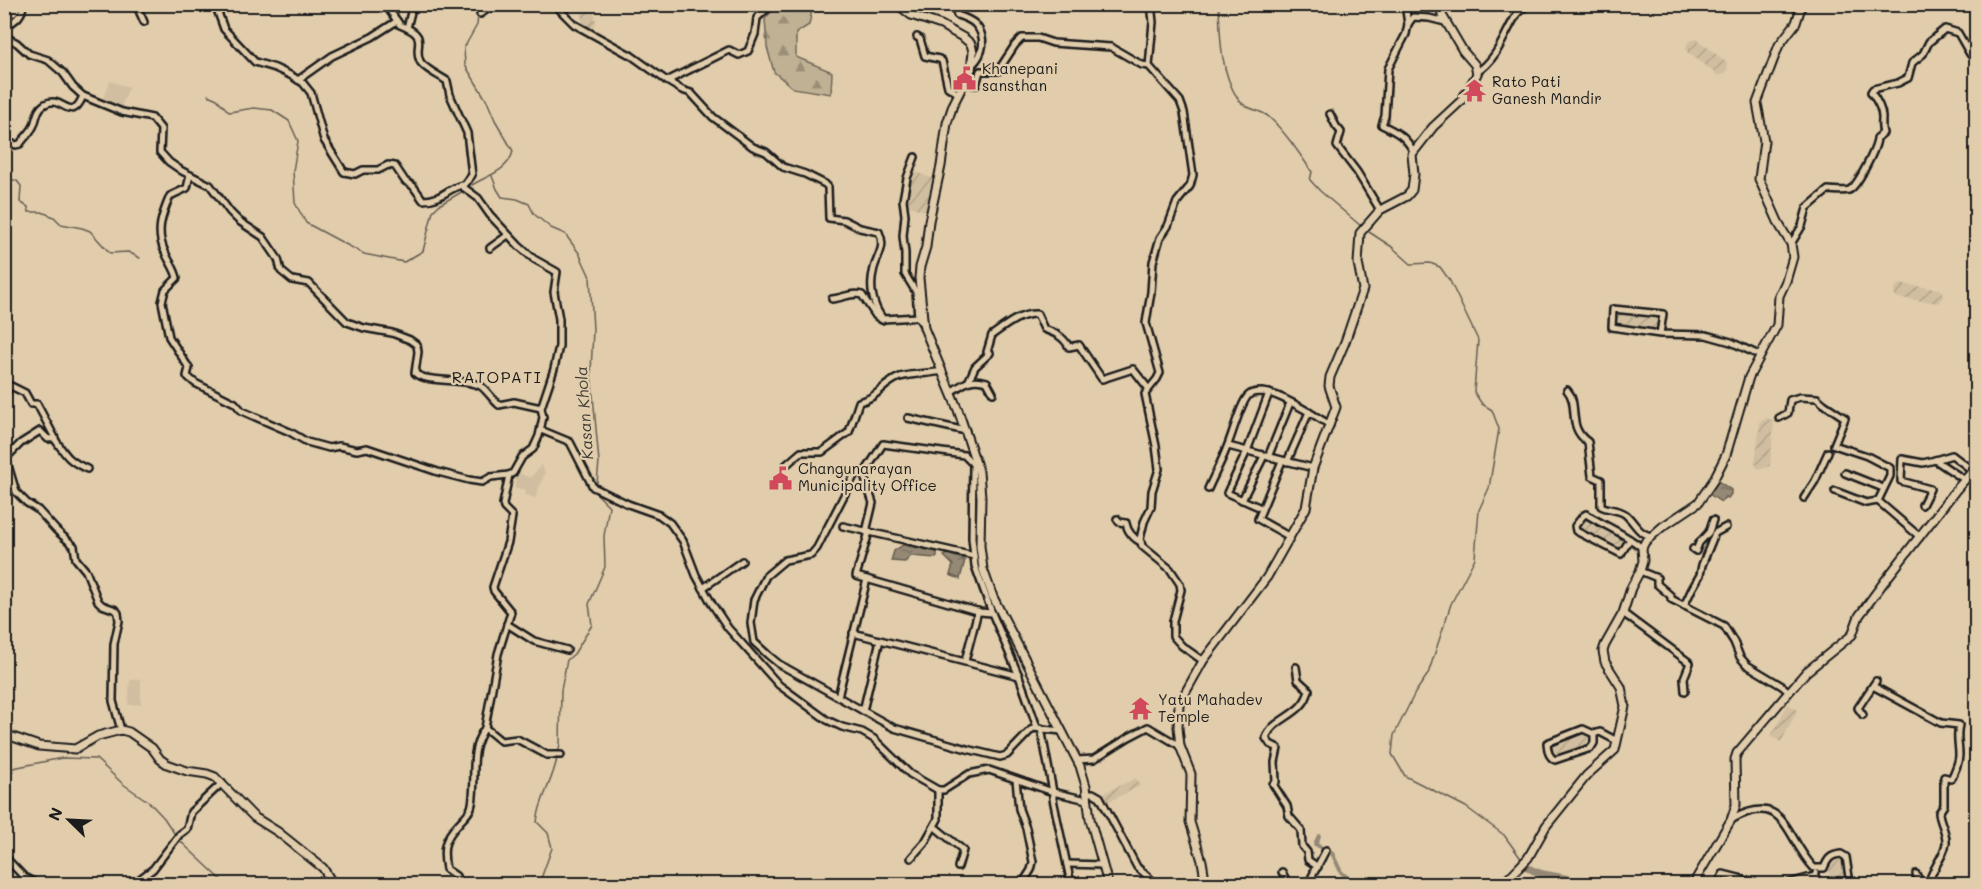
<svg xmlns="http://www.w3.org/2000/svg" width="1981" height="889" font-family="Mali,sans-serif">
  <style>
    .built { fill: #d1bea0 }
    .industrial { fill: url(#industrial-furrows) }
    .forest { fill: url(#forest-firs); stroke: #6e6658; stroke-width: 1.5 }
    .water { fill: url(#water-ripples); stroke: #655d51; stroke-width: 1.5 }
    .lines { fill: none; stroke-linecap: round; stroke-linejoin: round }
    .stream { stroke: #655d51; stroke-width: 1.5 }
    .canal { stroke: #958975; stroke-width: 4 }
    .river { stroke: #958975; stroke-width: 7 }
    .minor-casing { stroke: #1c1c1c; stroke-width: 10 }
    .major-casing { stroke: #1c1c1c; stroke-width: 11 }
    .minor { stroke: #e1cdac; stroke-width: 5 }
    .major { stroke: #e1cdac; stroke-width: 7 }
    .labels { text-anchor: middle; stroke-width: 4.5; stroke-linejoin: round; paint-order: stroke }
    .poi-label { font-size: 15px; fill: #1c1c1c; stroke: #e1cdac; text-anchor: start }
    .neighbourhood-label { font-size: 16px; letter-spacing: 1.5px; fill: #1c1c1c; stroke: #e1cdac }
    .water-label { font-size: 16px; font-style: italic; fill: #403d37; stroke: #e1cdac }
  </style>
  <defs>
    <pattern id="industrial-furrows" width="10" height="10" patternUnits="userSpaceOnUse" patternTransform="scale(1.5)"><rect width="10" height="10" fill="#d1bea0"/><path d="M-1 1l2-2M0 10L10 0M9 11l2-2" fill="none" stroke="#b3a389"/></pattern>
    <pattern id="forest-firs" width="22" height="20" patternUnits="userSpaceOnUse" patternTransform="scale(1.5)"><rect width="22" height="20" fill="#c0b194"/><path d="M5 1l3.5 6h-7zM16 11l3.5 6h-7z" fill="#9b8f78"/></pattern>
    <pattern id="water-ripples" width="26" height="14" patternUnits="userSpaceOnUse" patternTransform="scale(1.5)"><rect width="26" height="14" fill="#958975"/><path d="M2 4q2-2 4 0t4 0M15 11q2-2 4 0t4 0" fill="none" stroke="#796f5f"/></pattern>
  </defs>
  <rect width="100%" height="100%" fill="#e1cdac"/>
  <filter id="ink" filterUnits="userSpaceOnUse"><feTurbulence type="fractalNoise" baseFrequency=".0167" numOctaves="2"/><feDisplacementMap in="SourceGraphic" scale="12" xChannelSelector="R" yChannelSelector="G"/><feConvolveMatrix kernelMatrix="1 2 1 2 8 2 1 2 1" color-interpolation-filters="sRGB"/></filter>
  <g filter="url(#ink)">
    <g class="built">
      <path d="M110,81l19,6 -9,23 -19,-6z"/>
      <path d="M541,465l4,7 -10,26 -9,-3 -1,-6h-10v-18l13,6h3z"/>
      <path d="M141,679v25l-13,1 2,-25z"/>
    </g>
    <g class="industrial">
      <path d="M580,5h13l3,18 -2,4 -3,2 -8,-4z"/>
      <path d="M1697,39l30,24 1,5 -5,7h-6l-30,-23 -1,-5 2,-5 4,-2z"/>
      <path d="M911,170l25,10 -7,32 -24,-7z"/>
      <path d="M1900,284l40,5 3,3 1,4 -6,7 -40,-5 -3,-2 -1,-5 2,-4z"/>
      <path d="M1615,311l45,6 -2,13 -45,-6z"/>
      <path d="M1767,418l5,2 2,3 -4,43 -8,3 -5,-1 -2,-5 5,-41z"/>
      <path d="M1585,516l42,22 -7,14 -43,-22z"/>
      <path d="M1788,704l10,6 -17,32 -10,-6z"/>
      <path d="M1586,732l5,14 -37,12 -5,-14z"/>
      <path d="M1136,778l4,8 -34,17 -4,-9z"/>
      <path d="M1842,860l3,24h-14l-3,-22z"/>
    </g>
    <path class="forest" d="M777,5h36l-4,20 -13,8v24l36,15 -1,22 -38,-6 -19,-16 -7,-25 -2,-28z"/>
    <g class="water">
      <path d="M1718,481l13,9v4l-3,4 -3,-1 -4,5 -12,-8 3,-8z"/>
      <path d="M903,545l34,7v5l-1,1 -25,-2 -6,6 -14,-1 3,-10z"/>
      <path d="M948,554l17,6 -5,19 -10,-4 3,-10 -9,-9z"/>
    </g>
    <g class="lines">
      <g class="stream">
        <path d="M1219,4c1,31 1,68 19,95 7,11 22,10 31,18 17,16 30,36 43,55l-2,8 10,11 42,36"/>
        <path d="M479,8l6,-4"/>
        <path d="M208,95l9,4 12,13 25,-4 18,2 17,11 9,20 -5,30 2,32 11,20 58,31 40,8 19,-11 10,-40 6,-6 26,-15"/>
        <path d="M492,176l5,13 5,8 15,2 12,5 5,10 17,14 14,6 14,19 11,24 3,52 -2,44 8,89 -3,31 13,13 -5,30 1,31 -16,37 3,21 -18,29 -7,6 -6,30 -1,54 -2,10"/>
        <path d="M4,177l13,4 4,5 -1,16 8,5 1,5h13l12,5 7,7 21,4 8,3 20,22 18,-1 12,6"/>
        <path d="M472,185c14,-9 37,-14 41,-34l-18,-31 -8,-19 -22,-36 -1,-17 13,-23 1,-9"/>
        <path d="M1366,230l26,17 19,17 19,-1 10,4 10,14 28,59 -4,52 8,12 10,6 7,19 -10,59 -10,22 -4,48 -24,46 -23,70 -13,19 -21,42 -2,19 13,22 61,31 38,28 18,25"/>
        <path d="M13,768l49,-10 34,1 27,25 26,18 15,16 14,21 48,45"/>
        <path d="M4,777l9,-6"/>
        <path d="M539,884l13,-36 -4,-15 -11,-11c2,-22 16,-41 20,-64"/>
      </g>
      <path class="canal" d="M1319,836l-4,8 17,9 9,19 14,12"/>
      <path class="river" d="M1526,866c14,12 40,8 57,18"/>
      <defs>
        <g id="minor">
          <path d="M136,4l8,18"/>
          <path d="M215,4l9,25 31,33 20,6 17,8 11,7 8,10 13,47 20,32 11,2 8,-4h15l10,-5 7,1 10,15 8,5 10,14c19,0 23,-11 39,-15l1,2"/>
          <path d="M385,4l15,21 7,3"/>
          <path d="M413,4l-6,24c21,10 6,19 13,33 3,7 20,15 27,20l3,14 17,38 5,42 -9,12 15,11 12,17 29,31 15,13 23,13 -3,20 5,27v27l-5,23 -13,39 2,9 -4,19 -6,13 -11,8 -9,16 -4,2 -6,29 1,4 8,8 -4,26 -15,45 1,4 17,21 -13,42 -13,74c-17,23 -8,50 -13,76 -1,8 -8,13 -13,19 -15,16 -17,25 -13,46l10,7 1,4 -2,4"/>
          <path d="M554,4l20,20 58,32 35,25 62,-31 10,5 9,-4 7,-17 2,-16 15,-14"/>
          <path d="M954,4l3,11c6,2 14,5 18,9 12,13 9,30 -3,41"/>
          <path d="M1405,4l3,20"/>
          <path d="M480,11v3l9,-6 28,-4"/>
          <path d="M4,14l10,-1 5,-9"/>
          <path d="M4,26c11,-4 19,-10 19,-22"/>
          <path d="M4,36l13,7 12,11 19,6 15,13 10,14 10,9 39,16 30,6 9,11 -1,23 9,10 13,9 28,14 20,27 9,9 24,16 15,22 3,12 11,9 17,3 38,39 17,6 28,5 18,7 7,5 1,7 -3,21c11,11 53,4 67,14 6,5 11,13 17,18l15,-3 27,6"/>
          <path d="M917,37l3,2 5,17 14,3 3,2 6,26 11,7"/>
          <path d="M1149,66l4,-44 -2,-18"/>
          <path d="M1477,72c21,-13 27,-38 40,-58 3,-4 7,-5 10,-10"/>
          <path d="M298,80l34,-24 40,-19 25,-16"/>
          <path d="M667,81l15,9 9,3 22,24 40,30 13,5 17,15 22,7 20,10 3,3 1,31 15,2 16,8 19,4c7,15 -1,22 -5,36 -5,18 -2,37 9,51l35,-2 5,8"/>
          <path d="M965,83l11,2 4,-14h18l17,-26 7,-7h16l15,5 14,1 44,3 31,18 7,1 31,35 4,11 9,63 -3,11 -13,16 -9,24 -8,12 -7,24 -2,30 -5,31 14,50 -3,6 -12,15 11,52 3,23 -7,22 -1,16 -7,15 -4,17 2,7 28,23 10,15 1,6 -8,31v15l9,10 21,15"/>
          <path d="M1330,114l6,12 5,6 -4,14 20,26 23,38"/>
          <path d="M4,141l12,4 4,-1c4,-6 12,-13 14,-19 3,-8 3,-16 11,-21 17,-10 26,21 38,-8"/>
          <path d="M1413,151c-7,-14 -16,-19 -31,-26l3,-9 3,-47 18,-35 2,-10 5,-7 16,1 16,4"/>
          <path d="M915,157l-8,21 -4,22 2,15 -2,21 2,17v21l11,18 2,25"/>
          <path d="M190,175l-3,13 -17,8c-8,19 -15,36 -5,56 4,10 10,16 12,26l-12,12 -3,12 7,35 20,31 -2,8 8,7 40,20 7,8 48,21 17,10 22,6 10,-2 18,4 10,-2 71,24 31,8 13,2 9,-5 18,-2"/>
          <path d="M1791,244l11,-18 5,-18 21,-18c6,0 15,2 21,0 8,-3 28,-42 28,-52l6,-5c-2,-6 -1,-10 -1,-16 0,-9 -6,-18 -11,-25l2,-3 25,-6 10,-5 4,-15 11,-9 6,-12 16,-13 13,4 12,21 6,4"/>
          <path d="M490,248l18,-13"/>
          <path d="M832,299c11,-1 20,-7 30,-4l14,21 6,4"/>
          <path d="M1660,334l3,-20 -50,-5 -1,18 48,7 46,1 25,7 30,14"/>
          <path d="M969,380l6,-13 15,-14 -3,-1 5,-17c13,-9 28,-22 45,-21l7,15c11,4 19,7 25,18l10,-2 23,34 31,-10 15,19"/>
          <path d="M1567,390c13,15 -1,37 21,52l4,34 9,4v26c8,4 16,3 24,8 10,8 12,19 26,22"/>
          <path d="M951,392c13,-9 20,-15 36,-10l6,11"/>
          <path d="M4,399l4,-10 3,-3 14,7 6,11h6l18,34 -7,1 -8,-8 -19,12 -15,15"/>
          <path d="M908,418l58,13"/>
          <path d="M1779,418l9,-5 2,-13 10,-3 17,1 7,6 21,14 -11,27 33,11 23,12v8l-12,25 42,36"/>
          <path d="M541,430l29,12 23,45 35,17 31,11 11,8 13,18 13,34 16,29 16,24 51,57 48,35 15,7 20,5 12,7 36,35 28,16h6l25,-16 20,-4 64,22 34,8"/>
          <path d="M54,438c12,17 13,22 33,31"/>
          <path d="M1228,446l85,22"/>
          <path d="M4,452l12,40 11,11 11,7 18,20 18,16 2,13 10,12 12,30 4,4 14,5 2,3 1,8 -5,23 -1,57 8,29"/>
          <path d="M1268,457l22,-54"/>
          <path d="M1282,461l-24,58 32,18"/>
          <path d="M1287,462l22,-50"/>
          <path d="M786,465l15,-13h21l27,-20 10,-30c19,-4 24,-19 41,-25 13,-4 29,-3 42,-6"/>
          <path d="M865,472l-10,2 -38,74 -6,7 -26,5 -19,16 -12,24 -3,23 3,19 14,13 11,9 115,64 73,21 33,8 7,-2 26,-27 29,3"/>
          <path d="M1845,473l38,15"/>
          <path d="M1965,480l-30,-20 17,-5 21,16"/>
          <path d="M1208,489c6,-14 14,-28 19,-42 5,-11 14,-46 22,-52 3,-3 10,-3 13,-3 18,1 52,23 68,33"/>
          <path d="M1835,491l31,12 12,-2"/>
          <path d="M1804,498l11,-17 13,-29"/>
          <path d="M1242,500l22,-44"/>
          <path d="M1922,505l8,-16 -29,-8 1,-22 21,4 12,-3"/>
          <path d="M1261,508l-34,-15 20,-42 22,-58"/>
          <path d="M1117,519l2,3 7,1c1,8 8,16 15,19"/>
          <path d="M843,526l131,30"/>
          <path d="M866,532l7,-29 -8,-24v-7l18,-28 81,11 9,9 -1,74 3,28 17,47 27,63 18,51"/>
          <path d="M869,532l-13,44 124,36 12,1"/>
          <path d="M1630,539l-9,15 -45,-23 -1,-5 8,-10 3,-2c18,12 39,19 56,34"/>
          <path d="M1693,549l3,2 3,-8 10,-11 4,-12"/>
          <path d="M1640,571l17,7v6l14,12v3l53,27 10,16 6,15 7,8 35,21 7,6"/>
          <path d="M703,588l39,-27"/>
          <path d="M1684,606l8,-17 8,-14 2,-10 13,-32 11,-6"/>
          <path d="M1623,613l67,50 -6,15 1,13"/>
          <path d="M507,624l27,17 33,9"/>
          <path d="M853,633l166,43"/>
          <path d="M965,661l13,-50"/>
          <path d="M1296,667l2,13 11,10c-5,26 -36,27 -43,48l4,6 8,4 -3,14 1,20 -3,2 14,22 2,10 12,14 1,16 5,6 1,8 10,7 -4,3"/>
          <path d="M1873,686l68,37 18,2c-3,11 0,19 0,30 0,8 -4,16 -8,24l-7,-2v28l-5,8c1,10 8,20 7,30 -2,15 -16,27 -17,41"/>
          <path d="M1975,687h1"/>
          <path d="M838,697l29,-118"/>
          <path d="M863,711l17,-71"/>
          <path d="M1863,715l-5,-7 18,-27"/>
          <path d="M485,728l16,13 16,-2 30,16h14"/>
          <path d="M1041,728l12,64v7l18,85"/>
          <path d="M1594,734v9l-3,5 -36,12c-7,-4 -7,-9 -8,-17l36,-14 11,5 6,-2 17,9"/>
          <path d="M1077,760l17,-1 35,-22 19,-10 32,19"/>
          <path d="M1016,780l3,29 7,19 7,34 -2,8 -9,14"/>
          <path d="M1086,793h7l7,4 37,70 19,17"/>
          <path d="M1731,820c55,-31 54,17 83,48h10c4,-10 7,-13 17,-14l5,3 4,27"/>
          <path d="M935,827l28,23 -5,17"/>
          <path d="M4,856l20,21 13,7"/>
          <path d="M911,858l14,-16 13,-23v-29"/>
          <path d="M1067,864l36,1"/>
          <path d="M1282,872l6,12"/>
          <path d="M1816,873l-1,3 4,8"/>
          <path d="M1916,874l5,10"/>
          <path d="M133,884l20,-15 26,-34 8,-6 4,-17 31,-29"/>
          <path d="M1308,884l18,-34"/>
          <path d="M1718,884l5,-10 16,4 15,6"/>
          <path d="M1786,884l29,-8"/>
        </g>
        <g id="major">
          <path d="M897,4l14,11 30,10 23,13 7,6 2,8 -2,17 -18,36 -6,18 -6,43 -12,55 -3,26 -6,20 -1,11 5,50 34,82 21,62 2,25 -1,49 3,23 10,28 87,169 6,20 4,33 18,65"/>
          <path d="M4,734l35,12 36,3 23,-13 23,-6 8,2 23,16 8,11 7,5 20,7 20,3 8,3 39,40 24,15 45,36 8,13 5,3"/>
          <path d="M1202,884l2,-11 -2,-12 -12,-39 1,-48 -11,-28 -2,-19 1,-23 24,-43 64,-84 39,-69 7,-40 23,-61 -7,-21 1,-9 15,-35 18,-53 -5,-26 2,-30 20,-23 27,-14 5,-6 2,-16 -2,-20 21,-27 28,-26 16,-27 -2,-9 -12,-14 -21,-36 -2,-11"/>
          <path d="M1503,884l25,-26 18,-32 41,-51 28,-25 10,-44 -4,-19 -16,-25 -2,-11 2,-6 18,-32 8,-25 9,-17 3,-10 -1,-13 3,-6 17,-15 36,-24 15,-22 13,-26 23,-78 28,-52 2,-29 7,-15 7,-24 -2,-13 -11,-18 -21,-47 5,-38 -7,-38 22,-58 17,-22 6,-19"/>
          <path d="M1693,884l38,-64 5,-15 -1,-46 2,-6 69,-81 46,-37 7,-19 25,-34 71,-91 21,-24"/>
        </g>
      </defs>
      <use href="#minor" class="minor-casing"/>
      <use href="#major" class="major-casing"/>
      <use href="#minor" class="minor"/>
      <use href="#major" class="major"/>
    </g>
  </g>
  <defs>
    <symbol id="civic-bare" viewBox="-9 -9 18 18"><path d="M-.6-6.5H3V-4.5H.6V-3L4-1V1h2V6H-6V1h2V-1L-.6-3ZM-1.2 2.5V6h2.4V2.5Z" fill="#d1495b" stroke="#e1cdac" stroke-width="2.5" paint-order="stroke"/></symbol>
    <symbol id="temple-bare" viewBox="-9 -9 18 18"><path d="M0-6L5-2H3V0L6.5 2.5H4V6H1.5V3h-3V6H-4V2.5H-6.5L-3 0V-2H-5Z" fill="#d1495b" stroke="#e1cdac" stroke-width="2.5" paint-order="stroke"/></symbol>
  </defs>
  <g fill-rule="evenodd">
    <use href="#civic-bare" x="948" y="62" width="33" height="33"/>
    <use href="#temple-bare" x="1458" y="74" width="33" height="33"/>
    <use href="#civic-bare" x="764" y="462" width="33" height="33"/>
    <use href="#temple-bare" x="1124" y="692" width="33" height="33"/>
  </g>
  <g class="labels">
    <g class="poi-label">
      <text x="982" y="74">Khanepani<tspan x="982" dy="17">sansthan</tspan></text>
      <text x="1492" y="87">Rato Pati<tspan x="1492" dy="17">Ganesh Mandir</tspan></text>
      <text x="798" y="474">Changunarayan<tspan x="798" dy="17">Municipality Office</tspan></text>
      <text x="1158" y="705">Yatu Mahadev<tspan x="1158" dy="17">Temple</tspan></text>
    </g>
    <g class="neighbourhood-label">
      <text x="497" y="383">RATOPATI</text>
    </g>
    <g class="water-label">
      <text transform="translate(584 413) rotate(-94)" y="6">Kasan Khola</text>
    </g>
  </g>
  <rect width="1981" height="889" fill="none" stroke="#e1cdac" stroke-width="24"/>
  <rect x="12" y="12" width="1957" height="865" fill="none" stroke="#1c1c1c" stroke-width="2" filter="url(#ink)"/>
  <g transform="translate(69 820) rotate(294)" stroke="#e1cdac" stroke-width="4.5" paint-order="stroke">
  <path d="M0-4.5L10 22L0 15L-10 22Z" fill="#1c1c1c"/>
  <text y="-9" font-size="16" font-weight="bold" text-anchor="middle" fill="#1c1c1c">N</text>
  </g>
</svg>
